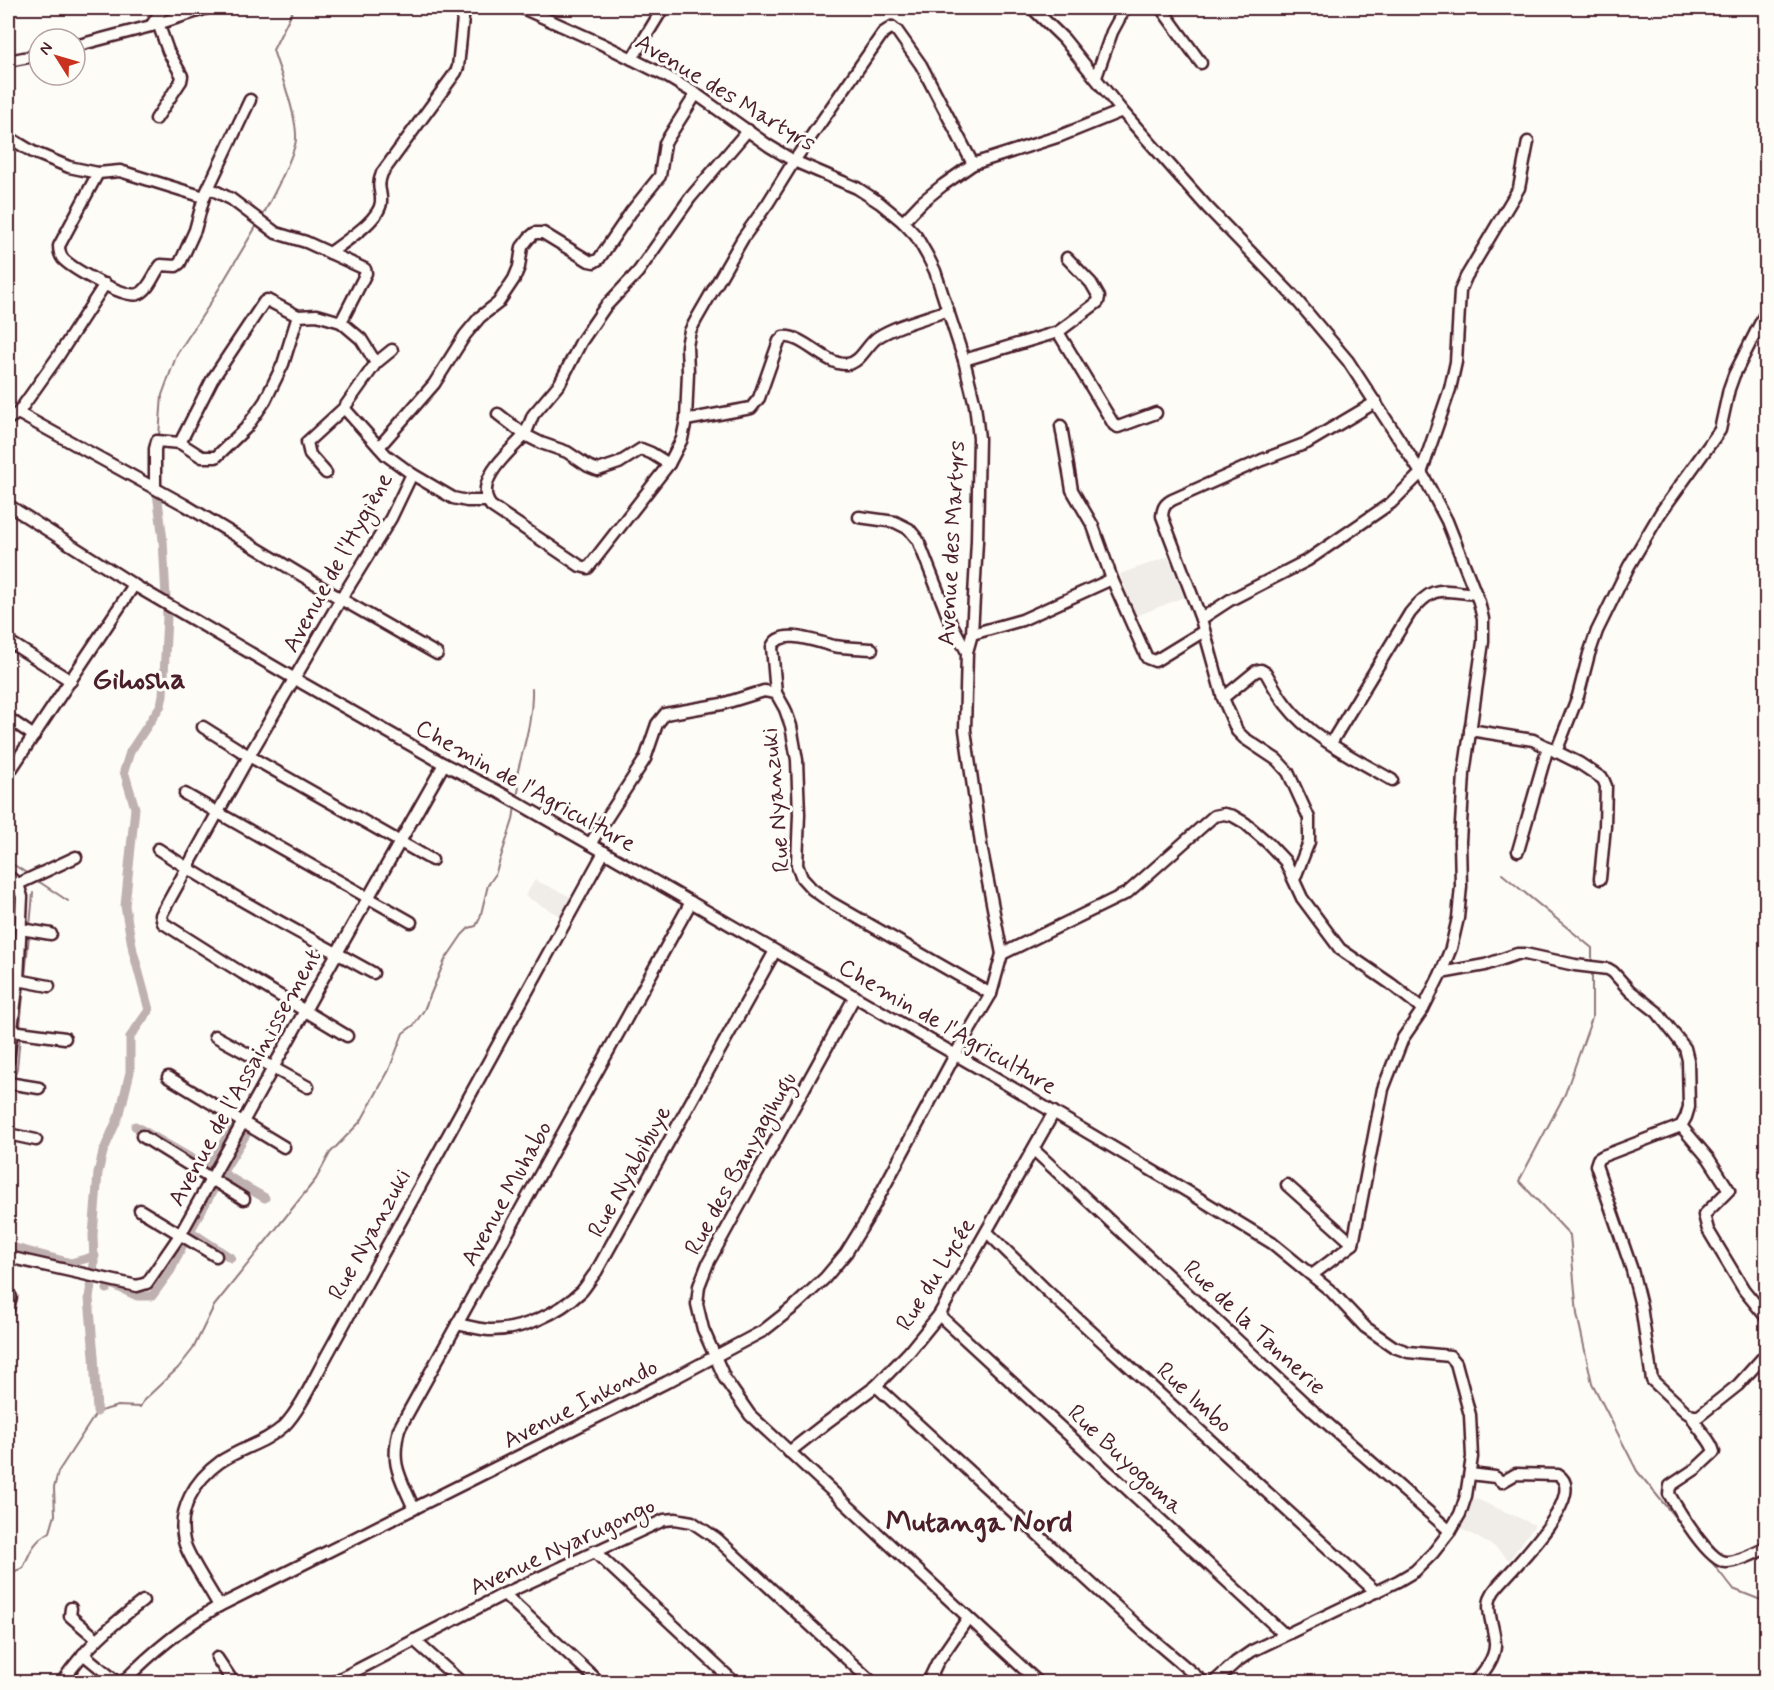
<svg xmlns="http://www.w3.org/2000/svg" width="1774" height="1690" font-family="Mynerve,sans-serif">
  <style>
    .built { fill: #f0ece8 }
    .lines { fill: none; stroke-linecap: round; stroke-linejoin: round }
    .stream { stroke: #91777b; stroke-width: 2 }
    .canal { stroke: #c0b1b1; stroke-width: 9 }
    .minor-casing { stroke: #4a1f2b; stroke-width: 15 }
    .minor { stroke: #fdfcf7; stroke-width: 10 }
    .labels { text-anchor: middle; stroke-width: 6; stroke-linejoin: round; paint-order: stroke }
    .street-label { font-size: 24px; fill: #4a1f2b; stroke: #fdfcf7 }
    .district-label { font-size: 30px; font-weight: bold; fill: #4a1f2b; stroke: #fdfcf7 }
  </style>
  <rect width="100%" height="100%" fill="#fdfcf7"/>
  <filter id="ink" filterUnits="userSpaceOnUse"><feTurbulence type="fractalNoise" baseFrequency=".0167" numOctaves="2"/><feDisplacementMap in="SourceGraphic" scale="12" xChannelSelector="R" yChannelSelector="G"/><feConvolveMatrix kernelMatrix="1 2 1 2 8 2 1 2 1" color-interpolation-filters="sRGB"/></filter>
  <g filter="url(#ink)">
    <g class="built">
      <path d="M1168,557l16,40 -48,19 -16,-42z"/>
      <path d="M535,880l40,19 -10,20 -40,-23z"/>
      <path d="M1474,1498l61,27 -26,35 -14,-13 -35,-19z"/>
    </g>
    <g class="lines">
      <g class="stream">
        <path d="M262,217c11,-22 26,-48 33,-72 6,-20 -15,-73 -22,-95l21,-42"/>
        <path d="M159,436l3,-41 15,-41 31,-47 49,-82"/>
        <path d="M517,797l2,-10 -3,-8c7,-31 17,-58 16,-90"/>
        <path d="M8,861l20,13"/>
        <path d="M1502,874l90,74v16"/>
        <path d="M35,879l33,22"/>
        <path d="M30,926l3,-33"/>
        <path d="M1592,969v49l-27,76 -46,87 51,54 7,79 15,69 45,88 50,61"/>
        <path d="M25,977l4,-42"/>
        <path d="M20,1027l4,-42"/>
        <path d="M13,1081l4,-13 3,-32"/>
        <path d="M8,1102l4,-16"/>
        <path d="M1706,1555l27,34 33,13"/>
        <path d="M8,1574l15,-6c8,-18 10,-26 27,-36l5,-17 -1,-27 4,-16 39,-60 21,-6 22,1 4,-7 34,-32 15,-19 21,-43 102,-127 14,-26 31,-32 28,-51 14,-37 11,-8 10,-15 21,-50 17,-25 7,-7 7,-2 4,-8 8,-33 7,-10 18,-55 2,-14"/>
      </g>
      <g class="canal">
        <path d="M135,1126l73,42 27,-45"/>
        <path d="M250,1128l-28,45 43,25"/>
        <path d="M216,1185l-26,46 41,27"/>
        <path d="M8,1246l63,17 24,-7"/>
        <path d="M107,1289l2,-6 28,13h15l19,-26 13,-28"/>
        <path d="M97,1412l-3,-56 -5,-58 5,-34 -1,-29 5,-62 5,-21 17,-39 10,-41v-35l19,-27 -16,-59 -8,-45 10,-98 -11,-37 6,-19 31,-47 2,-10 4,-78 -4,-77 -7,-55"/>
      </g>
      <defs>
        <g id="minor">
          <path d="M1032,8l32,31 58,72 85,96 87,90 54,64 77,118 22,42 32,81 4,17v23l-19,132 -4,67 1,45 -3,32 -7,30 -10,25 -18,36 -20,29 -20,51 -30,155 -41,31"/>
          <path d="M1161,8l40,55"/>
          <path d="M151,26l12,-18"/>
          <path d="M75,46l76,-20 56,-18"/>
          <path d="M632,59l31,-51"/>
          <path d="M8,61l31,-6"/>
          <path d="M1096,77l16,-45 13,-24"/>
          <path d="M156,119l25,-38 1,-5 -14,-25 -10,-28"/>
          <path d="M8,137l25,15 36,15 29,6 22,-2 84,26"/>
          <path d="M98,173l-39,73c0,5 1,9 4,13 10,10 62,40 75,35 11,-3 16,-21 23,-29l15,1 4,-3 15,-33 9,-33 46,-97"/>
          <path d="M209,188l22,11 45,34 30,9 59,27 1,4 -25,49"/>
          <path d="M903,222l19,-20 21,-17 30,-21 87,-28 62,-25"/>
          <path d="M330,253c14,-11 50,-33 51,-51 1,-12 -5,-13 1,-29l74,-101 2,-5 6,-59"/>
          <path d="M1058,332l56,93 4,2 38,-14"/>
          <path d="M964,360l94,-28 40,-30 1,-5 -8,-14 -24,-25"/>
          <path d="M344,408l42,47 26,19 41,24 14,3h20"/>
          <path d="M18,413l39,-55 48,-74"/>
          <path d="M498,414l27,21c-15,16 -53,47 -34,71l89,60 8,2 81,-104 13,-25 4,-19 2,-48 -1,-26 3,-15 7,-13 46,-80 25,-35 26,-42 89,-128 9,-6 5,4 24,34 52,99"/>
          <path d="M8,419l10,-6 167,92 156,94 96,55"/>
          <path d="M686,420l65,-12 8,-10 20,-57 4,-4c20,-3 43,29 64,27 14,-1 20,-20 31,-27 18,-12 49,-19 70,-27"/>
          <path d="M1061,426l11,64 21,36 19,53 35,79 8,3 49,-30"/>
          <path d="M180,443l32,-63 52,-78 3,-2 31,16 19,-1 24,7 20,17 15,24 16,-13"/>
          <path d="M379,447l55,-63 31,-49 15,-18 18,-14 16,-24 5,-12 3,-20 7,-9 6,-5h8l46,28 5,1 5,-3 32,-47 29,-36 5,-33 31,-49"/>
          <path d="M669,464l-18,-11 -10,-4 -22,14 -21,7 -10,-4 -21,-14 -26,-9 -16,-8 8,-20 27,-32 21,-41 24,-35 33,-35 52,-74 58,-68"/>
          <path d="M326,473l-16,-18 -3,-13 37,-34 32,-45"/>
          <path d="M155,488v-39l2,-8 23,2 22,14h14l30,-29 19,-27 18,-37 15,-48"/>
          <path d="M8,505l126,80 161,94 149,85 53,27 107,61 385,222 201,119 82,50 60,49 33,35 29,20 14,5 42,4 6,7 14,52 2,42 -6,39 -6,18 -10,17 -17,22 -18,18 -17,10 -146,70 -16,11 -22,20"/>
          <path d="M859,517l36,5 14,7 9,11 31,79 18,33"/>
          <path d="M1201,619l29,-19 78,-40 83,-57 30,-30 29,-84 6,-27 4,-71 6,-14 53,-89 9,-46"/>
          <path d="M972,634l50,-14 90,-41"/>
          <path d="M8,641l63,40"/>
          <path d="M872,649c-12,-1 -26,-1 -38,-3 -15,-3 -54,-20 -62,1l4,46 9,16 6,17 6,34 2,54 -2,51 5,13 10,11 18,13 161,92"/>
          <path d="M1223,698l33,-27 5,-1 5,3c6,11 12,22 20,32 25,33 70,54 106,75"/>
          <path d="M8,718l26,18"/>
          <path d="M203,727l46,29 183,104"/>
          <path d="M1470,730l63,10 46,23 24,16 3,7 -1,40 -5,53"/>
          <path d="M1331,743l79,-130c25,-30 30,-22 66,-19"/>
          <path d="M1556,752l22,-56 11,-42 8,-23 32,-65 32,-54 59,-82 9,-41 5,-14 32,-63"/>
          <path d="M8,774l126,-189"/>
          <path d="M185,794l226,128"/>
          <path d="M590,844l55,-85 12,-35 8,-10 57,-10 42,-13 12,2"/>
          <path d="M158,849c69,46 143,84 215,124"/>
          <path d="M1518,851l30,-104"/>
          <path d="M8,876l10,8 4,13 -4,83 -10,81"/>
          <path d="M1294,880l15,-38v-24l-21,-46 -11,-12 -33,-22 -7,-7 -14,-33 -22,-79 -39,-103c1,-9 3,-12 10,-16l90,-40 45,-17 69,-41"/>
          <path d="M18,884l58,-27"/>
          <path d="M21,929l30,5"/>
          <path d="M1002,954l125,-61 87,-77 10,-2 9,2 12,7 23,20 17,18 17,37 38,51 51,35 32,25"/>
          <path d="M1441,973l44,-8 32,-11h8l50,11 33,4 5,3 17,19 27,21 28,36 3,12 1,47 -3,10 -5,9 -78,30 -5,3 -2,6 36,105 9,36 11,74 34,32 6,4h7l39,-31 28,-31"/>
          <path d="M18,980l31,6"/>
          <path d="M855,996l-147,267 -9,23 -2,18 6,25 22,50 25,36 288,267"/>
          <path d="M12,1031l53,7"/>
          <path d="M215,1036l93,51"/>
          <path d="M347,1036l-105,-63 -79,-50 -2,-8 88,-159 92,-157 50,-81 21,-44"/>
          <path d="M168,1077l116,70"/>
          <path d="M8,1083l31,5"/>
          <path d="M1681,1126l28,33 20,31 -25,25 4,15 36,60 22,27"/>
          <path d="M8,1134l28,6"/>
          <path d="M142,1136l102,63"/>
          <path d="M1034,1150l279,261 137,120"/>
          <path d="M1287,1185l66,59"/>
          <path d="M140,1210l76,46"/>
          <path d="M987,1232l59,58 330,302"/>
          <path d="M8,1257l129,29 10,-3 33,-48 157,-282 107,-189"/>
          <path d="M8,1309l3,-12"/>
          <path d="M939,1315l345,319"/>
          <path d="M457,1324c10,2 21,5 32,6 32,1 70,-17 93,-39 5,-6 9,-13 14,-19l179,-321"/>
          <path d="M876,1386l268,246 59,50"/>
          <path d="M1692,1416c4,13 19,22 22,36l-17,16 -27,18 -1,8c8,14 40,68 57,68 13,0 29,-9 40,-14"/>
          <path d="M789,1452l37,-29 50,-37 33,-34 30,-37 115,-203"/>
          <path d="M1470,1474l25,3 7,5 14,-8 42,1c32,19 -48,96 -61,112 -16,18 -3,35 -2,56 1,14 -11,30 -21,39"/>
          <path d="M414,1509c-14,-33 -24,-43 -15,-80l292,-527"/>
          <path d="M594,1551l140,131"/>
          <path d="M504,1594l95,88"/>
          <path d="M219,1606c-8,-16 -32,-50 -35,-65 -7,-32 11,-61 36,-79 21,-14 45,-19 64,-36 16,-16 32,-51 43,-71l277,-503"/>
          <path d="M71,1608l-1,8 27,23"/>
          <path d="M414,1640l47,42"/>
          <path d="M83,1654l34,28"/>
          <path d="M217,1658l16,24"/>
          <path d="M62,1682c22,-33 49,-57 81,-81"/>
          <path d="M123,1682c29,-30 60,-55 96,-76l448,-224 96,-51 33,-26 29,-27 21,-25 21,-34 88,-164 36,-61 11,-40 -20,-103 -17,-121 2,-78 5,-18 5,-93 2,-103 -4,-33 -11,-45 -29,-89 -8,-16 -11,-19 -13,-14 -23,-19 -23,-15 -63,-27 -25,-15 -73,-52 -30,-18 -66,-33 -78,-35"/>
          <path d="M334,1682l170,-88 160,-74 11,-1 17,3 25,17 155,143"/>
          <path d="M928,1682l9,-19 31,-45"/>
        </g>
      </defs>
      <use href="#minor" class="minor-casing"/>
      <use href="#minor" class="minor"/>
    </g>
  </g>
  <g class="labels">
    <g class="street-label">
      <text transform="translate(726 92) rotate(31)" y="8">Avenue des Martyrs</text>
      <text transform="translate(951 543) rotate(-87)" y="8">Avenue des Martyrs</text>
      <text transform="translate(337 562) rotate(-61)" y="8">Avenue de l'Hygiène</text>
      <text transform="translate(526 785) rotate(29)" y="8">Chemin de l'Agriculture</text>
      <text transform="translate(775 800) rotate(-95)" y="8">Rue Nyanzuki</text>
      <text transform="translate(948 1026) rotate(30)" y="8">Chemin de l'Agriculture</text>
      <text transform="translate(244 1077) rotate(-61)" y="8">Avenue de l'Assainissement</text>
      <text transform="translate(740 1163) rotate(-61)" y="8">Rue des Banyagihugu</text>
      <text transform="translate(629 1171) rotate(-61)" y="8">Rue Nyabibuye</text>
      <text transform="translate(506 1193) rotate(-61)" y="8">Avenue Muhabo</text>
      <text transform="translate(369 1234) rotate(-61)" y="8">Rue Nyanzuki</text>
      <text transform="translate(935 1274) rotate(-58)" y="8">Rue du Lycée</text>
      <text transform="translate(1255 1327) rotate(43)" y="8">Rue de la Tannerie</text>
      <text transform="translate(1195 1397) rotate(42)" y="8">Rue Imbo</text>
      <text transform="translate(580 1403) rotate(-27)" y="8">Avenue Inkondo</text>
      <text transform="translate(1126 1459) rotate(43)" y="8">Rue Buyogoma</text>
      <text transform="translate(562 1546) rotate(-25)" y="8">Avenue Nyarugongo</text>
    </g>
    <g class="district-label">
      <text x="139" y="688">Gihosha</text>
      <text x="979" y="1531">Mutanga Nord</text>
    </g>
  </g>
  <rect width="1774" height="1690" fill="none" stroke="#fdfcf7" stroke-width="30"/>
  <rect x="15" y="15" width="1744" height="1660" fill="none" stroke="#4a1f2b" stroke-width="2" filter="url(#ink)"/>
  <g transform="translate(57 57) rotate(307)"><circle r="28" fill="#fdfcf7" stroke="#b5a4a5" stroke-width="1.5"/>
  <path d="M0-4.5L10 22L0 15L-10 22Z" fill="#c8321e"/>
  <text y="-9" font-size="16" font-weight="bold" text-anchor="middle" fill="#4a1f2b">N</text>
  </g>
</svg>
